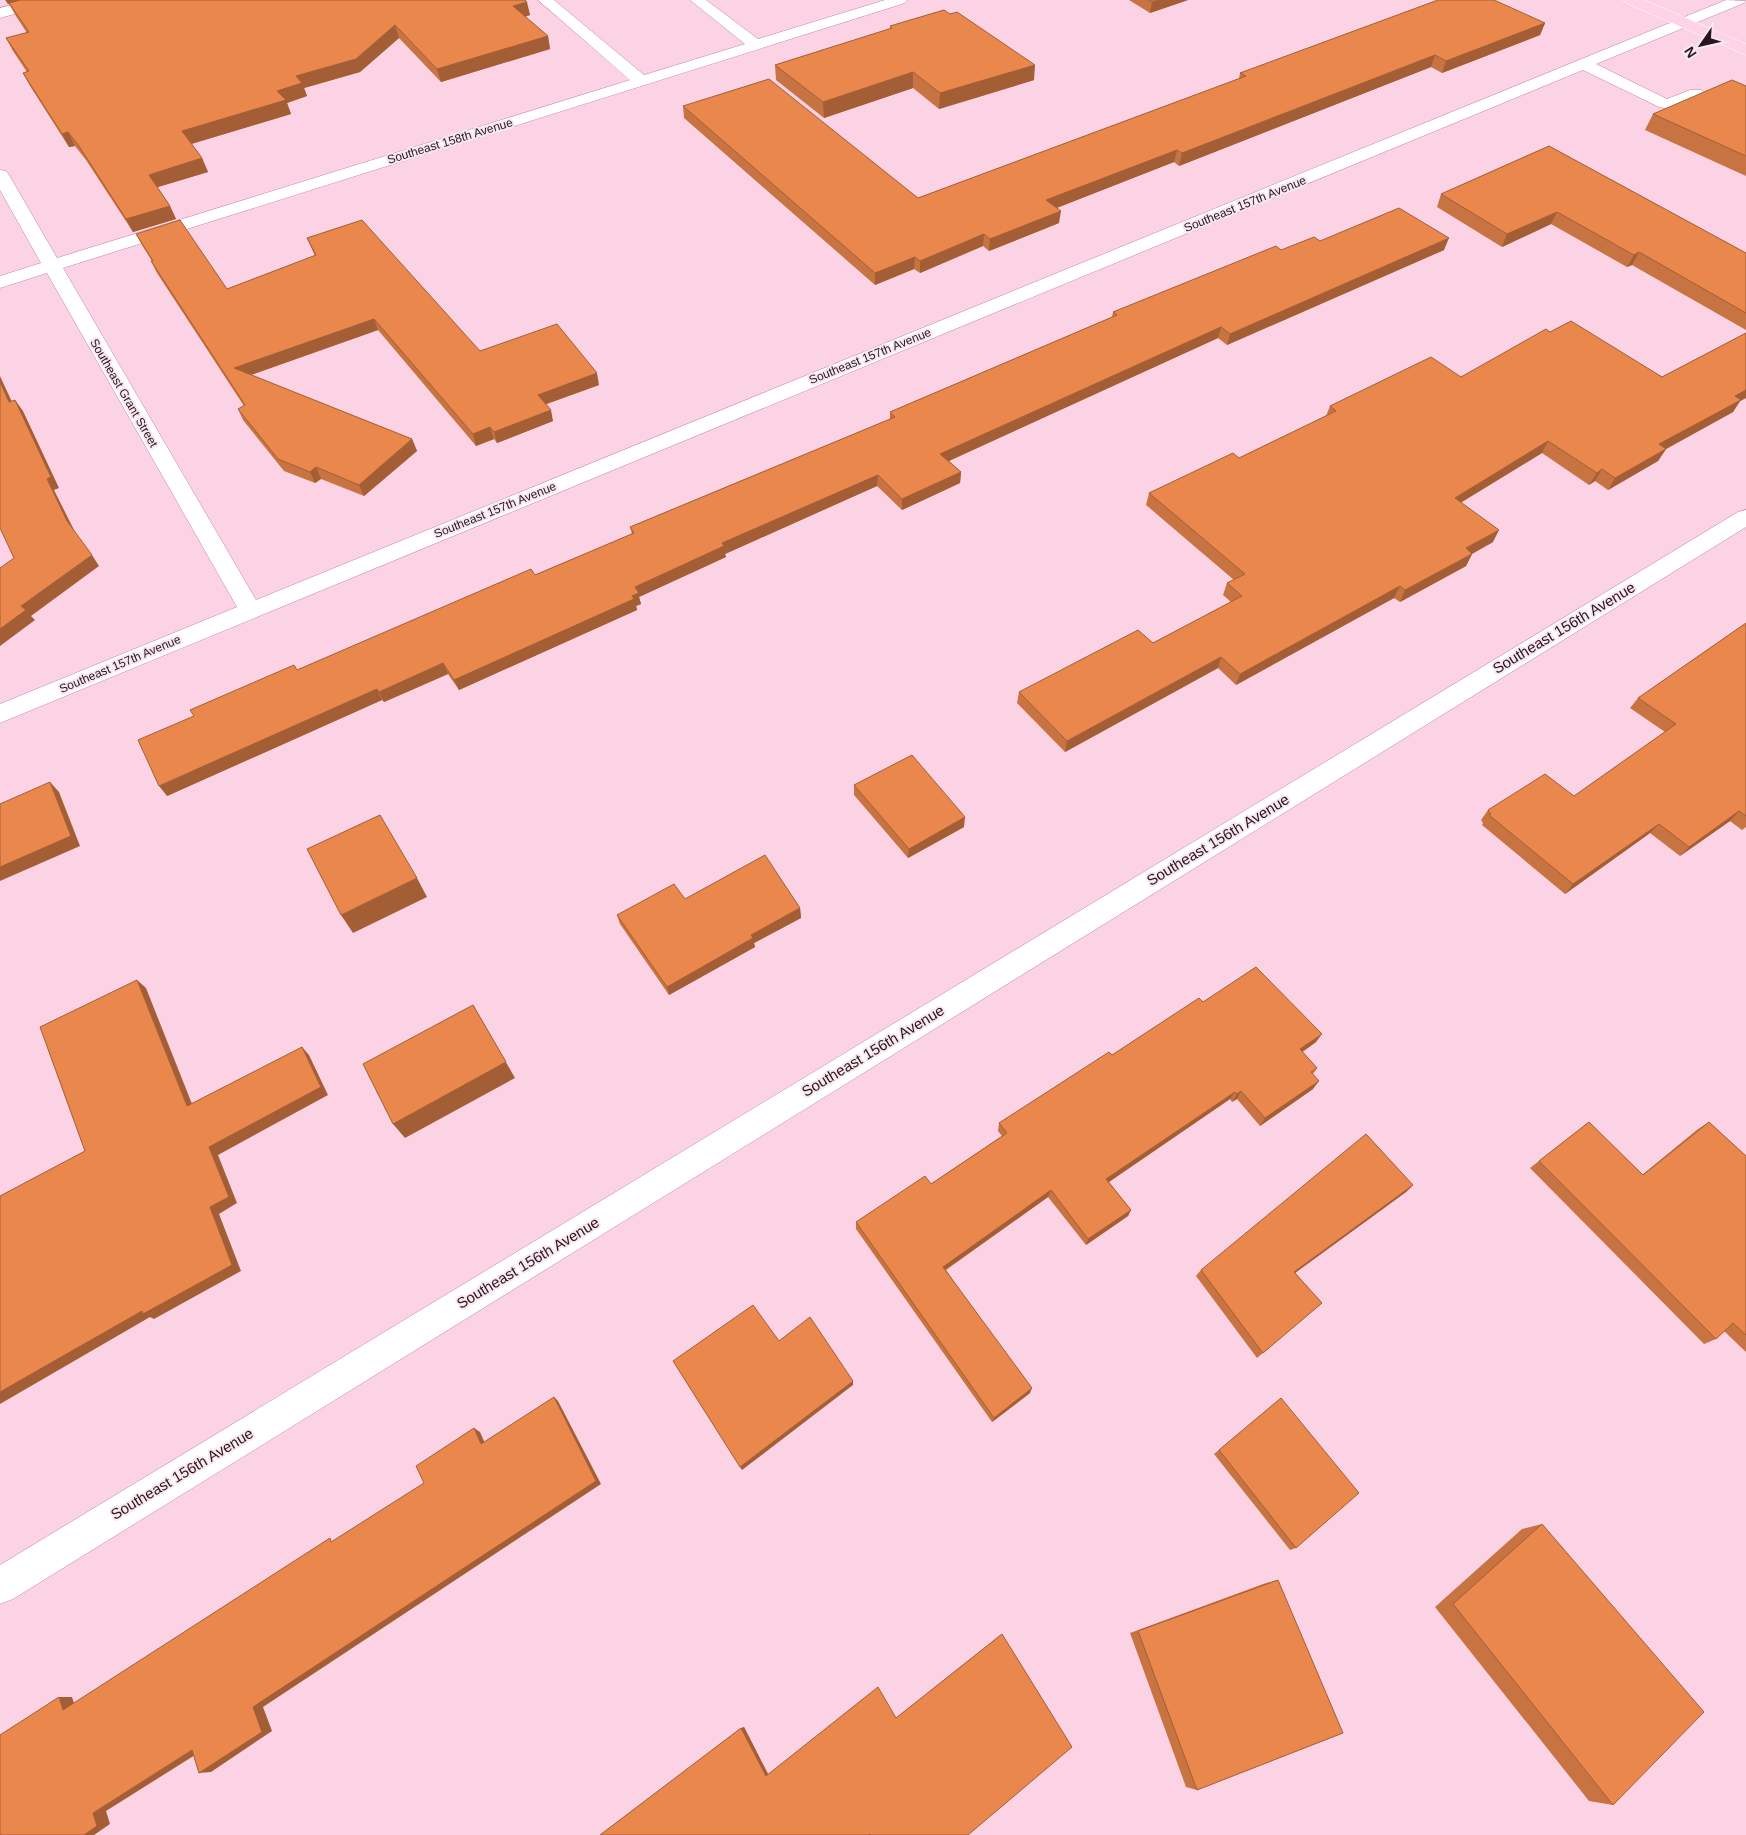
<svg xmlns="http://www.w3.org/2000/svg" width="1746" height="1835" font-family="Helvetica,sans-serif">
  <style>
    .lines { fill: none; stroke-linecap: round; stroke-linejoin: round }
    .minor-casing { stroke: #c184a1; stroke-width: 1 }
    .major-casing { stroke: #fff; stroke-width: 1 }
    .minor { fill: #fff; fill-rule: evenodd }
    .major { fill: #fed3e7; fill-rule: evenodd }
    .wall { fill: #c87442 }
    .shaded-wall { fill: #a35e36 }
    .building { fill: #e9874d; stroke: #a35e36 }
    .labels { text-anchor: middle; stroke-width: 4; stroke-linejoin: round; paint-order: stroke }
    .far-street-label { font-size: 12px; fill: #2b141f; stroke: #f7e9ef }
    .street-label { font-size: 15px; fill: #2b141f; stroke: #f7e9ef }
  </style>
  <rect width="100%" height="100%" fill="#fbd3e5"/>
  <g class="lines">
    <defs>
      <g id="minor">
        <path d="M33,0h24l-2,3 -55,15v-10z"/>
        <path d="M538,0h16l90,75 101,-31 -55,-44h16l52,39 127,-39h22l-2,3 -842,265 193,332 1470,-600 20,1 -2,2 -148,61 71,35 23,-9h12l2,3c-8,11 -32,18 -45,14l-76,-37 -1583,653v-19l237,-97 -190,-334 -47,15v-12l41,-13 -41,-73v-20l6,1 3,4 48,83 573,-178z"/>
        <path d="M1746,510v17l-1733,1072 -13,5v-39l1738,-1053z"/>
      </g>
      <path id="major" d="M1624,0h20l102,44v11l-120,-52z"/>
    </defs>
    <use href="#minor" class="minor-casing"/>
    <use href="#major" class="major-casing"/>
    <use href="#minor" class="minor"/>
    <use href="#major" class="major"/>
  </g>
  <g class="wall">
    <path d="M5,0h520l5,15 -5,2 23,19 2,13 -109,33 -42,-44 -39,34 -56,16 3,8 -20,7 4,11 -100,30 11,14 6,14 -51,15 13,19 6,13 -43,13 -47,-72 -11,-14 -6,1 -39,-61 -7,-13 4,-1 -14,-21 -7,-13 21,-5 -11,-17 -7,-12h-1z"/>
    <path d="M1129,0h59l-38,13z"/>
    <path d="M1545,23l-5,12 -98,38 -11,-6 -252,99 -5,-4 -118,46 3,15 -70,28 -6,-5 -63,27 -6,-4 -39,16 -191,-167 -1,-12 235,92 321,-119 1,-6z"/>
    <path d="M890,26l144,54 -95,29 -26,-21 -89,30 -48,-38 -1,-15 115,-36z"/>
    <path d="M1746,86v90l-101,-46 8,-16z"/>
    <path d="M1549,146l197,107v77l-114,-65 -5,2 -76,-43 -49,23 -65,-40 4,-13z"/>
    <path d="M136,234l91,55 88,-33 -8,-18 173,113 119,34 -53,19 7,17 -56,22 -3,-4 -18,7 -98,-116 -127,45 161,64 5,12 -53,45 -43,-17 -6,4 -31,-12 -41,-51 -5,-11 6,-3 -87,-133 -6,-12h1l-10,-16z"/>
    <path d="M1320,241l124,9 -217,95 -9,-7 -269,123 12,11 -1,11 -58,27 -25,-24 -152,68 1,3 -87,40 2,7 -5,2 1,4 -178,80 -11,-16 -64,28 -2,-2 -215,96 130,-126 238,-95 97,-41 -2,-7 260,-108v-7l222,-95 1,-5 168,-62z"/>
    <path d="M1550,332l112,45 84,-44v65l-6,3 -7,11 -67,37 -8,12 -50,29 -13,-9 -6,4 -47,-32 -81,49 32,40 -21,12 -6,12 -66,36 -6,-4 -158,87 -18,-17 -153,84 -48,-49 2,-11 134,-49 78,-41 -8,-7 4,-12 7,-3 -88,-75 3,-12 90,-35 87,-42 4,-10 131,-29z"/>
    <path d="M1746,623v204l-4,3 -12,-9 -50,35 -30,-23 -85,61 -83,-69 1,-2 -2,-3 7,-10 86,-14 91,-64 -35,-24 8,-10z"/>
    <path d="M854,785l110,42 -56,31 -54,-63z"/>
    <path d="M685,899l115,9 1,10 -47,25 1,4 -86,48 -49,-71 -3,-9z"/>
    <path d="M1203,1002l113,40 -14,10 15,16 -4,6v15l-53,37 -23,-27 -5,3 -2,-3 -121,83 22,28 -3,6 -42,29 -38,-48 -102,73 84,123 -38,29 -136,-193v-7l75,-38 71,-48 -4,-5 1,-8 113,-68z"/>
    <path d="M1589,1122l53,53 56,-46 11,-7 37,34v196l-22,-21 -8,8 -12,5 -174,-176z"/>
    <path d="M1413,1185l-7,7 -111,81 27,30 -65,55 -61,-82 5,-6z"/>
    <path d="M1281,1398l15,150 -6,2 -76,-96z"/>
    <path d="M1542,1524l71,281 -24,-4 -154,-194 87,-78z"/>
    <path d="M1278,1580l-81,210 -11,-3 -56,-154 136,-50z"/>
    <path d="M1002,1634l-132,200 -270,1 144,-108 24,47 128,-56z"/>
  </g>
  <g class="shaded-wall">
    <path d="M6,0h19l-17,4z"/>
    <path d="M1159,0h29l-38,13 2,-11z"/>
    <path d="M527,2l3,13 -15,4 -2,-13z"/>
    <path d="M1545,23l-5,12 -98,38 4,-12z"/>
    <path d="M395,25l4,13 -39,34 -56,16 3,8 -20,7 4,11 -103,31 -6,-14 95,-40 19,-15z"/>
    <path d="M548,36l2,13 -109,33 -4,-13z"/>
    <path d="M1435,55l-4,12 -252,99 3,-13z"/>
    <path d="M1035,65l-1,15 -95,29 1,-16z"/>
    <path d="M913,72v16l-89,30 -1,-16z"/>
    <path d="M68,132l7,14 -6,1 -7,-13z"/>
    <path d="M1177,150l-3,12 -130,51 2,-13z"/>
    <path d="M202,158l6,14 -53,16 -6,-13z"/>
    <path d="M170,206l6,13 -43,13 -7,-13z"/>
    <path d="M1061,211l-2,12 -70,28 1,-12z"/>
    <path d="M1557,212l-6,12 -49,23 5,-13z"/>
    <path d="M984,234l-1,12 -63,27v-12z"/>
    <path d="M1449,238l-5,12 -217,95 3,-11z"/>
    <path d="M1639,252l-7,13 -5,2 7,-12z"/>
    <path d="M915,257l-1,12 -39,16v-12z"/>
    <path d="M374,319l4,11 -139,49 -5,-11z"/>
    <path d="M1221,327l-3,11 -278,127v-11z"/>
    <path d="M597,373l2,12 -58,21 -3,-11z"/>
    <path d="M0,376l17,37 -8,-11 -9,-20z"/>
    <path d="M1746,390v8l-6,3 -7,11 -67,37 -8,12 -50,29 7,-12 44,-34 76,-48z"/>
    <path d="M15,400l8,11 36,77 -5,2 21,42 -8,-11 -20,-42z"/>
    <path d="M551,410l2,11 -56,22 -3,-11z"/>
    <path d="M490,427l4,12 -18,7 -3,-12z"/>
    <path d="M412,439l5,12 -53,45 -5,-11z"/>
    <path d="M1548,441l-6,12 -93,57 6,-12z"/>
    <path d="M316,467l5,12 -6,4 -5,-11z"/>
    <path d="M1602,469l-7,12 -6,4 8,-12z"/>
    <path d="M961,472l-1,11 -58,27v-11z"/>
    <path d="M878,475l-1,11 -152,68 1,3 -87,40 2,7 -5,2 1,4 -178,80 -5,-10 178,-84 3,-9 87,-44z"/>
    <path d="M1499,530l-6,12 -34,19 7,-13z"/>
    <path d="M1472,554l-6,12 -66,36 5,-12z"/>
    <path d="M92,555l7,11 -68,50 4,4 -35,26v-17l21,-23z"/>
    <path d="M1400,586l-6,12 -158,87 4,-11z"/>
    <path d="M1221,657l-3,11 -153,84 2,-11z"/>
    <path d="M443,663l5,11 -64,28 -5,-10z"/>
    <path d="M377,689l5,11 -215,96 -8,-10z"/>
    <path d="M50,782l9,10 21,54 -80,35v-14z"/>
    <path d="M1739,811l-9,10 -50,35 9,-9z"/>
    <path d="M965,817l-1,10 -56,31 1,-9z"/>
    <path d="M1659,824l-9,9 -85,61 8,-10z"/>
    <path d="M417,878l10,19 -74,36 -12,-18z"/>
    <path d="M800,908l1,10 -47,25 1,4 -86,48 -2,-8 84,-52z"/>
    <path d="M137,980l9,8 50,126 -9,-8z"/>
    <path d="M473,1005l42,73 -110,60 -12,-14z"/>
    <path d="M1322,1034l-6,8 -22,16 6,-9z"/>
    <path d="M302,1047l7,8 19,40 -110,60 19,48 -18,11 22,57 -87,48 -4,-2 -150,87v-12l210,-185 -1,-60z"/>
    <path d="M1319,1081l-6,8 -53,37 5,-8z"/>
    <path d="M1241,1091l-4,8 -5,3 5,-8z"/>
    <path d="M1235,1092l-5,7 -127,87 3,-7z"/>
    <path d="M1413,1185l-7,7 -118,86 6,-6z"/>
    <path d="M1051,1190l-3,7 -106,75 1,-5z"/>
    <path d="M1131,1210l-3,6 -42,29 2,-6z"/>
    <path d="M853,1381v4l-111,85 -2,-3z"/>
    <path d="M1032,1388l-2,5 -38,29 2,-4z"/>
    <path d="M554,1397l4,4 43,83 -338,223 9,24 -61,41 -12,1 54,-66z"/>
    <path d="M474,1428l6,4 7,16 -6,-4z"/>
    <path d="M59,1697h13l4,13h-13z"/>
    <path d="M744,1727l24,47 -2,2 -25,-48z"/>
    <path d="M192,1750h11l-97,61 4,13 -16,11h-10l9,-22z"/>
  </g>
  <g class="building">
    <path d="M20,0h505l2,2 -14,4 35,30 -111,33 -42,-44 -39,34 -60,17 6,7 -25,8 9,9 -104,31 20,27 -53,17 21,31 -44,13 -47,-73 -11,-14 -6,2 -39,-61 6,-2 -23,-33 23,-6 -20,-29z"/>
    <path d="M1148,0h11l-7,2z"/>
    <path d="M1438,0h56l51,23 -99,38 -11,-6 -253,98 -5,-3 -131,50 15,11 -71,28 -6,-5 -64,27 -5,-4 -40,16 -192,-167 86,-27 149,119 328,-122 -6,-3z"/>
    <path d="M944,10l6,4 7,-2 78,53 -95,28 -27,-21 -90,30 -48,-37 117,-37 -2,-2z"/>
    <path d="M1732,80l14,6v70l-93,-42z"/>
    <path d="M1549,146l197,107v60l-107,-61 -5,3 -77,-43 -50,22 -66,-40z"/>
    <path d="M1399,208l50,30 -219,96 -9,-7 -281,127 21,18 -59,27 -24,-24 -156,68 2,3 -89,41 4,6 -7,3 2,3 -180,81 -11,-17 -64,29 -2,-3 -218,97 -21,-46 56,-24 -4,-6 104,-45 3,5 234,-101 4,6 99,-42 -4,-6 265,-110 -5,-5 227,-97 -4,-3 163,-66 5,4 33,-13 6,4z"/>
    <path d="M180,220l47,69 89,-34 -9,-17 55,-18 118,131 77,-27 40,49 -59,22 13,15 -57,22 -4,-5 -17,7 -99,-115 -140,49 178,71 -53,46 -43,-18 -6,5 -32,-13 -40,-50 7,-4 -94,-144h2l-17,-27z"/>
    <path d="M1571,321l91,56 84,-44v57l-11,6 6,4 -82,44 7,5 -51,29 -13,-9 -5,4 -49,-32 -93,57 44,32 -33,18 6,6 -67,36 -5,-4 -160,88 -19,-17 -154,84 -48,-49 119,-62 15,13 89,-47 -15,-13 18,-9 -96,-81 84,-40 6,5 97,-47 -6,-5 101,-49 30,20 85,-48 4,3z"/>
    <path d="M0,382l9,20 6,-2 36,77 -4,2 20,42 25,34 -71,51 5,4 -26,19v-61l14,-10 -14,-30z"/>
    <path d="M1746,623v193l-7,-5 -50,36 -30,-23 -86,60 -84,-69 2,-1 -3,-4 57,-36 29,22 102,-72 -38,-26z"/>
    <path d="M912,755l53,62 -56,32 -55,-64z"/>
    <path d="M50,782l21,54 -71,31v-63z"/>
    <path d="M380,815l37,63 -76,37 -34,-66z"/>
    <path d="M765,855l35,53 -49,27 2,3 -86,49 -50,-72 57,-31 11,15z"/>
    <path d="M1256,967l66,67 -22,15 17,19 -6,4 8,9 -54,37 -24,-27 -4,3 -2,-2 -129,87 25,31 -43,29 -37,-49 -108,77 89,121 -38,30 -138,-196 69,-46 6,8 76,-51 -8,-10 110,-71 3,3 87,-57 4,4z"/>
    <path d="M137,980l50,126 115,-59 19,40 -112,60 20,50 -19,10 22,58 -89,49 -1,-3 -142,81v-196l85,-45 -45,-124z"/>
    <path d="M473,1005l33,57 -113,62 -30,-60z"/>
    <path d="M1589,1122l54,53 66,-53 37,34v179l-13,-12 -17,16 -177,-178z"/>
    <path d="M1366,1134l47,51 -119,87 28,31 -59,50 -62,-83z"/>
    <path d="M753,1305l26,36 31,-24 43,64 -113,86 -67,-106z"/>
    <path d="M554,1397l42,84 -343,226 9,25 -63,41 -7,-23 -99,63 4,13 -13,9h-84v-100l59,-38 4,13 267,-172 1,4 93,-59 -8,-17 58,-38 7,16z"/>
    <path d="M1281,1398l78,95 -63,55 -77,-98z"/>
    <path d="M1542,1524l162,188 -91,93 -160,-201z"/>
    <path d="M1278,1580l65,153 -146,57 -59,-159z"/>
    <path d="M1002,1634l70,113 -104,88h-98v-1l-2,1h-268l141,-107 25,48 112,-89 18,31z"/>
  </g>
  <g class="labels">
    <g class="far-street-label">
      <text transform="translate(450 141) rotate(-17)" y="4">Southeast 158th Avenue</text>
      <text transform="translate(1245 204) rotate(-22)" y="4">Southeast 157th Avenue</text>
      <text transform="translate(870 356) rotate(-22)" y="4">Southeast 157th Avenue</text>
      <text transform="translate(124 393) rotate(60)" y="4">Southeast Grant Street</text>
      <text transform="translate(495 510) rotate(-22)" y="4">Southeast 157th Avenue</text>
      <text transform="translate(120 664) rotate(-23)" y="4">Southeast 157th Avenue</text>
    </g>
    <g class="street-label">
      <text transform="translate(1564 628) rotate(-31)" y="5">Southeast 156th Avenue</text>
      <text transform="translate(1218 840) rotate(-31)" y="5">Southeast 156th Avenue</text>
      <text transform="translate(873 1051) rotate(-31)" y="5">Southeast 156th Avenue</text>
      <text transform="translate(528 1263) rotate(-31)" y="5">Southeast 156th Avenue</text>
      <text transform="translate(182 1474) rotate(-31)" y="5">Southeast 156th Avenue</text>
    </g>
  </g>
  <g transform="translate(1701 45) rotate(236)" stroke="#f7e9ef" stroke-width="4" paint-order="stroke">
  <path d="M0-4L9 19L0 12L-9 19Z" fill="#2b141f"/>
  <text y="-8" font-size="14" font-weight="bold" text-anchor="middle" fill="#2b141f">N</text>
  </g>
</svg>
